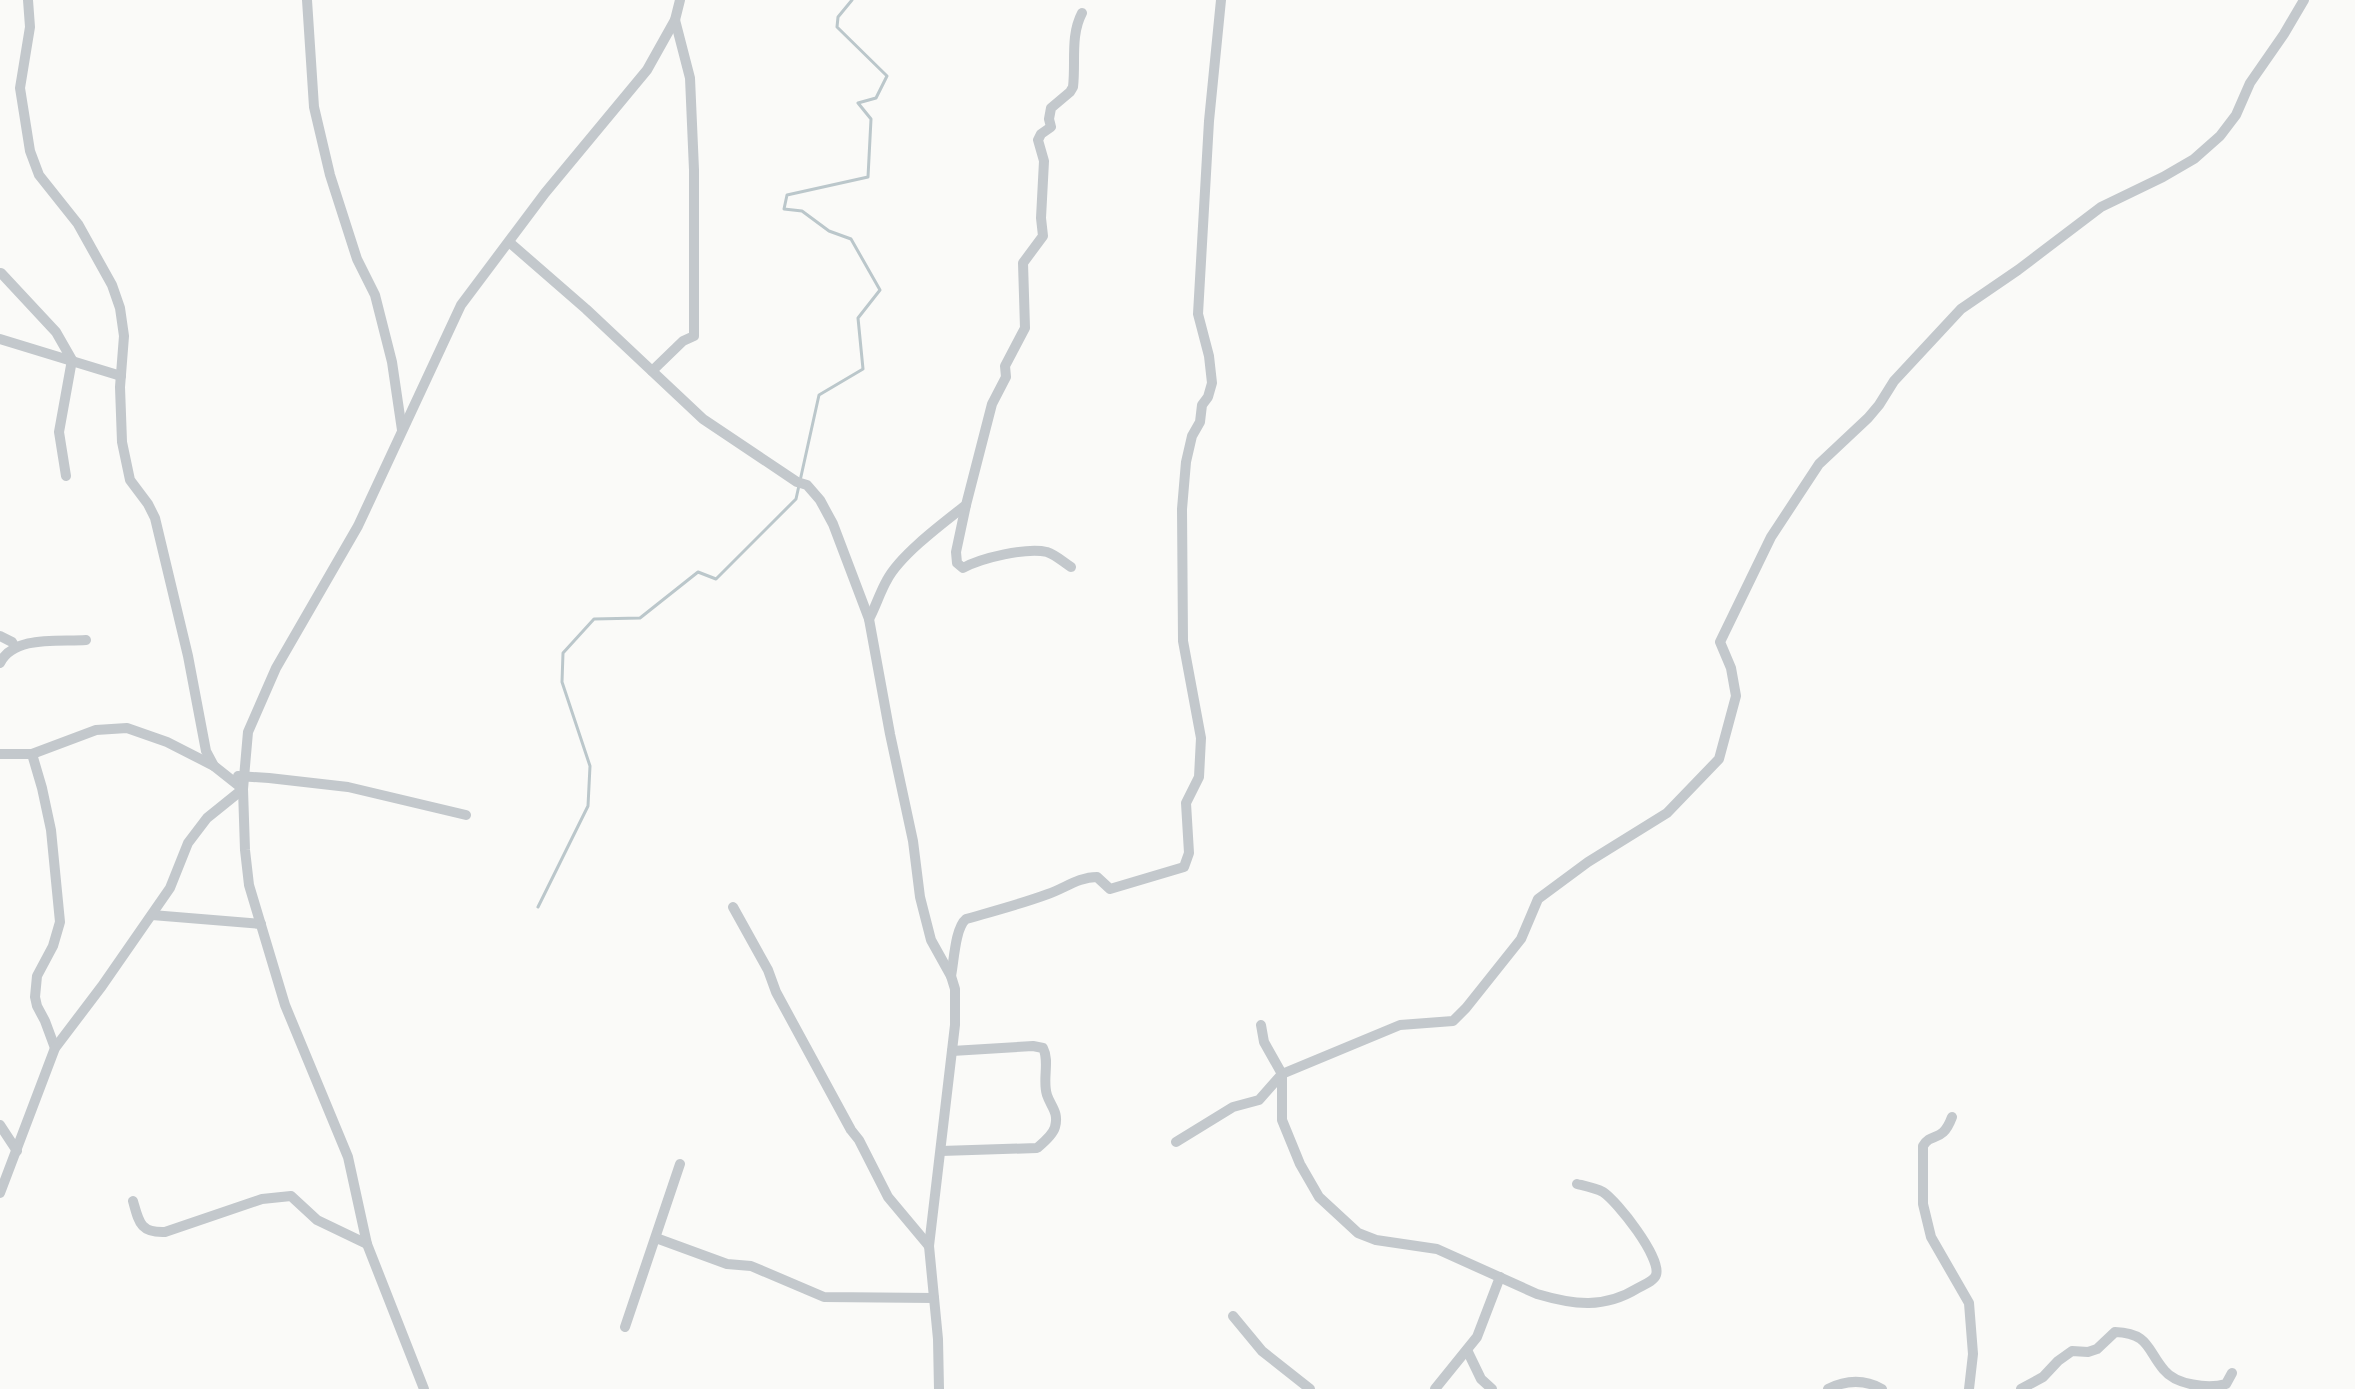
<svg xmlns="http://www.w3.org/2000/svg" width="2355" height="1389" font-family="Lato,sans-serif">
  <style>
    .lines { fill: none; stroke-linecap: round; stroke-linejoin: round }
    .stream { stroke: #bbc7cb; stroke-width: 3 }
    .minor { stroke: #c3c8cc; stroke-width: 10 }
  </style>
  <rect width="100%" height="100%" fill="#fafaf8"/>
  <g class="lines">
    <path class="stream" d="M538,907l50,-101 2,-40 -28,-84 1,-29 31,-34 46,-1 58,-46 18,7 80,-80 23,-104 44,-26 -5,-51 22,-28 -29,-51 -22,-8 -27,-20 -18,-2 3,-14 81,-18 3,-58 -13,-16 18,-5 11,-22 -50,-49 1,-10 14,-17"/>
    <g class="minor">
      <path d="M28,0l2,27 -10,61 10,63 9,24 39,49 34,61 8,23 4,28 -4,51 2,55 8,38 18,24 7,14 33,138 18,95 8,15 29,23"/>
      <path d="M307,0l7,107 16,68 27,84 18,36 17,67 10,68"/>
      <path d="M509,242l77,67 117,110 94,63 10,3 13,15 13,24 36,95 21,115 23,107 7,56 11,43 20,36 4,13v36l-26,221 9,93 1,50"/>
      <path d="M1,273l55,59 16,28 -13,72 7,44"/>
      <path d="M0,339l121,37"/>
      <path d="M652,371l31,-30 11,-5v-166l-4,-92 -15,-58"/>
      <path d="M966,505l-10,47 1,11 6,5c18,-10 64,-21 84,-16 9,3 16,10 24,15"/>
      <path d="M869,619c7,-13 11,-27 18,-39 13,-25 56,-57 79,-75l26,-101 14,-27 -1,-11 20,-38 -2,-65 20,-27 -2,-18 3,-57 -6,-21 3,-6 10,-7 -2,-8 2,-11 19,-16 3,-5c3,-25 -3,-51 9,-74"/>
      <path d="M0,636l12,6 3,5"/>
      <path d="M0,663c14,-28 59,-21 86,-23"/>
      <path d="M0,754h32l64,-24 31,-2 40,14 47,24"/>
      <path d="M32,754l10,34 9,42 9,92 -7,24 -16,30 -2,21 2,9 8,15 10,27"/>
      <path d="M238,776l31,2 79,9 118,28"/>
      <path d="M733,907l35,63 8,22 75,138 8,10 29,57 41,49"/>
      <path d="M152,915l109,9"/>
      <path d="M951,976c3,-14 4,-48 15,-57 28,-8 55,-15 82,-25 17,-6 31,-17 49,-17l13,12 74,-22 5,-14 -3,-50 13,-26 2,-39 -18,-97 -1,-132 4,-47 6,-26 8,-14 2,-17 6,-8 4,-14 -3,-27 -11,-42 11,-193 12,-121"/>
      <path d="M1261,1025l3,17 18,32v46l18,44 19,33 39,36 18,7 61,9 100,45c37,11 67,15 101,-6 5,-3 16,-7 18,-13 6,-17 -39,-74 -53,-83 -8,-4 -18,-6 -26,-8"/>
      <path d="M1952,1117c-10,27 -20,14 -29,29v58l8,33 38,66 4,51 -4,35"/>
      <path d="M0,1125l17,26"/>
      <path d="M1176,1142l57,-35 26,-7 23,-26 118,-49 53,-4 13,-13 55,-69 17,-40 50,-37 79,-49 52,-54 17,-63 -5,-28 -11,-26 51,-105 48,-73 49,-46 11,-13 15,-24 67,-72 57,-39 83,-63 62,-30 31,-18 26,-23 16,-21 14,-32 34,-49 20,-34"/>
      <path d="M941,1151l96,-3c6,-5 16,-13 18,-21 4,-15 -4,-20 -8,-32 -5,-15 3,-34 -4,-47l-10,-2 -81,5"/>
      <path d="M0,1193l55,-145 47,-62 68,-98 18,-45 19,-25 36,-29"/>
      <path d="M133,1201c6,21 7,32 32,31l97,-33 29,-3 26,24 50,24"/>
      <path d="M656,1238l71,26 24,2 73,31 110,1"/>
      <path d="M1233,1316l29,35 48,38"/>
      <path d="M625,1327l55,-163"/>
      <path d="M1467,1350l14,29 11,10"/>
      <path d="M424,1389l-57,-145 -19,-87 -63,-152 -36,-120 -4,-35 -2,-61 5,-57 28,-64 82,-142 103,-221 84,-112 102,-123 28,-50 5,-20"/>
      <path d="M1435,1389l42,-52 23,-60"/>
      <path d="M1828,1389c18,-9 36,-10 54,0"/>
      <path d="M2021,1389l22,-12 15,-16 14,-10 16,1 9,-3 18,-17c34,1 32,18 49,38 12,15 44,19 62,14l6,-11"/>
    </g>
  </g>
</svg>
